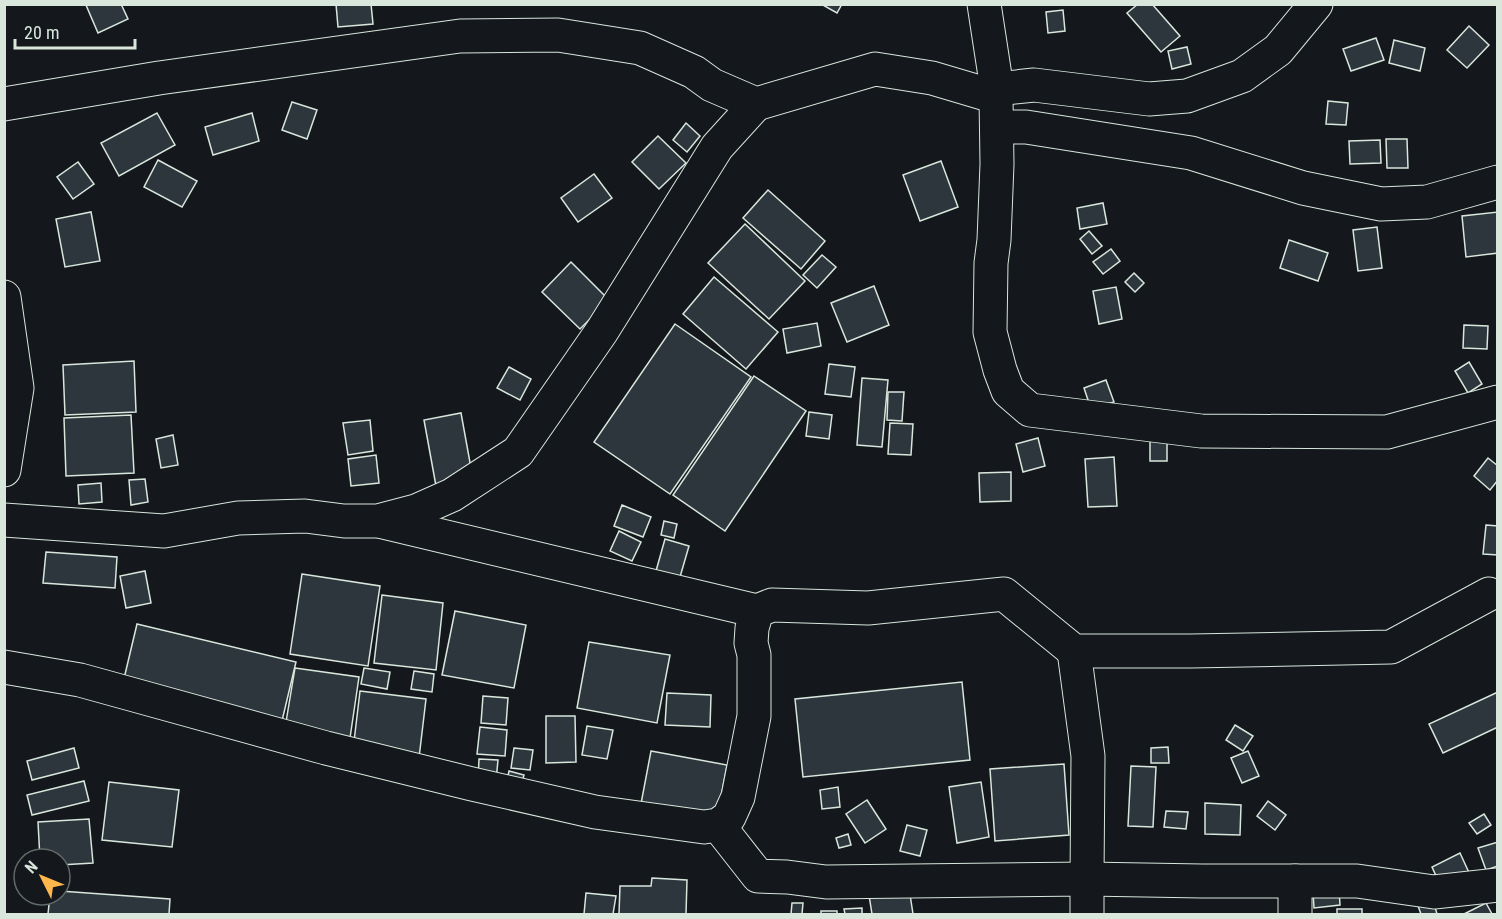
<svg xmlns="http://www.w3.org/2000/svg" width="1502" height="919" font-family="'Roboto Condensed',sans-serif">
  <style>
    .building { fill: #2c363c; stroke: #d8e6dc; stroke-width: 1.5 }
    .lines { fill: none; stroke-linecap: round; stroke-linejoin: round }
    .street-casing { stroke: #d8e6dc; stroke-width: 35 }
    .street { stroke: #14181c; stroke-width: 33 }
  </style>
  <rect width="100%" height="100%" fill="#14181c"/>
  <g class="building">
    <path d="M88,4h33l7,15 -30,14 -12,-28z"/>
    <path d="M336,4h35l2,20 -35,3z"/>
    <path d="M821,4h21l-5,9z"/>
    <path d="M1138,4h14l28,32 -19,16 -34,-39z"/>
    <path d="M1063,10l2,21 -17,2 -2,-21z"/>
    <path d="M1469,26l20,19 -22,23 -20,-18z"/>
    <path d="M1376,38l8,22 -33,11 -8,-22z"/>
    <path d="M1394,40l31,8 -5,23 -31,-8z"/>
    <path d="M1187,47l4,17 -19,5 -4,-18z"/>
    <path d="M1328,101l20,2 -2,22 -20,-1z"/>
    <path d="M292,102l25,8 -10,29 -25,-9z"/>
    <path d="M157,113l18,32 -56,31 -18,-33z"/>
    <path d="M252,113l7,28 -46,14 -8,-28z"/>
    <path d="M686,123l14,13 -13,16 -14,-12z"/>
    <path d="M658,136l28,27 -27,26 -27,-27z"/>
    <path d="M1386,139h21l1,29h-21z"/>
    <path d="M1380,140l1,23 -31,1 -1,-23z"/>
    <path d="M158,160l39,21 -15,26 -38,-20z"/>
    <path d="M941,161l17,46 -38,14 -17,-46z"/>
    <path d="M78,162l16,22 -21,15 -16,-22z"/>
    <path d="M594,174l18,24 -34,24 -17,-24z"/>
    <path d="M768,190l57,51 -24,28 -58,-51z"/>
    <path d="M1103,203l4,21 -27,5 -3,-21z"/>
    <path d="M91,212l9,49 -35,6 -9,-48z"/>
    <path d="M1498,212v41l-32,4 -4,-41z"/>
    <path d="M745,224l60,57 -36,38 -61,-56z"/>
    <path d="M1377,227l5,41 -24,3 -5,-41z"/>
    <path d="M1089,231l13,15 -10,8 -12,-15z"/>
    <path d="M1289,240l39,13 -10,28 -38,-13z"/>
    <path d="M1111,249l9,12 -17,13 -10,-12z"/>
    <path d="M822,255l14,12 -19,21 -14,-13z"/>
    <path d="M571,262l38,38 -29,29 -38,-37z"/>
    <path d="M1134,273l10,10 -9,9 -10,-10z"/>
    <path d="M714,277l64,55 -32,37 -63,-55z"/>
    <path d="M874,286l15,39 -42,17 -16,-39z"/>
    <path d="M1116,287l6,32 -23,5 -6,-33z"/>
    <path d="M817,323l4,23 -34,7 -4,-24z"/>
    <path d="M675,324l76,53 -81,117 -76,-52z"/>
    <path d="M1464,325l24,1 -1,23 -24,-1z"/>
    <path d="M134,361l2,51 -71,3 -2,-50z"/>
    <path d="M1469,362l13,22 -14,9 -13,-22z"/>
    <path d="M829,364l26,3 -4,30 -26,-3z"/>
    <path d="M509,367l22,12 -11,21 -23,-12z"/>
    <path d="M754,376l52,35 -81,120 -52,-36z"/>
    <path d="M862,378l26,2 -6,67 -25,-2z"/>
    <path d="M1106,380l8,22 -23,7 -7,-21z"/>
    <path d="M888,392h16l-2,29 -15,-1z"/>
    <path d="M809,412l23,3 -3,24 -23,-3z"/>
    <path d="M461,413l12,66 -37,7 -12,-66z"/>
    <path d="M131,415l3,58 -68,3 -2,-58z"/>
    <path d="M370,420l3,31 -25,4 -5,-32z"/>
    <path d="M890,423l23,1 -2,31 -23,-1z"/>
    <rect x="1150" y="434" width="17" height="27"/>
    <path d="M173,435l5,30 -17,3 -5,-29z"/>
    <path d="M1038,438l7,28 -22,6 -7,-28z"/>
    <path d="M376,455l3,28 -28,3 -3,-27z"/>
    <path d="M1114,457l3,49 -29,1 -3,-48z"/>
    <path d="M1488,458l10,8v14l-8,10 -16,-14z"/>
    <path d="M1011,472v29l-31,1 -1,-29z"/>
    <path d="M145,479l3,23 -17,3 -2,-25z"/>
    <path d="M101,483l1,19 -23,2 -1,-19z"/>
    <path d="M622,505l29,12 -8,20 -29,-11z"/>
    <path d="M664,521l13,3 -3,14 -13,-3z"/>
    <path d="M1486,525l12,1v29l-15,-1z"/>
    <path d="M619,531l22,11 -9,19 -22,-10z"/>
    <path d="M665,539l24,7 -9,31 -24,-6z"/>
    <path d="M46,552l71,5 -2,31 -72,-5z"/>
    <path d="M145,571l6,32 -25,5 -6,-32z"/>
    <path d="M302,574l78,12 -12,80 -78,-12z"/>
    <path d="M382,595l61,8 -7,67 -62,-7z"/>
    <path d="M455,611l71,14 -12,63 -72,-13z"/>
    <path d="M137,624l159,38 -15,63 -159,-38z"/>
    <path d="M589,642l81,13 -13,68 -80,-15z"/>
    <path d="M295,668l64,9 -9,61 -65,-10z"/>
    <path d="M364,668l26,4 -3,17 -26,-5z"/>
    <path d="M414,671l20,3 -2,18 -21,-3z"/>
    <path d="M962,682l8,78 -167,17 -8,-78z"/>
    <path d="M360,691l66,8 -7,59 -66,-8z"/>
    <path d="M1498,692v35l-55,26 -14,-29z"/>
    <path d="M667,693l44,2 -1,32 -45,-2z"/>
    <path d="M483,696l25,2 -2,27 -25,-2z"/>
    <path d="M546,716h29l1,46 -30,1z"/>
    <path d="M1235,725l18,11 -10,15 -17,-11z"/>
    <path d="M587,726l26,4 -6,29 -25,-4z"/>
    <path d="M480,727l27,3 -2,26 -28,-2z"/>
    <path d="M1168,747l1,16h-18v-15z"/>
    <path d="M74,748l5,20 -47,12 -5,-19z"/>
    <path d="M514,748l19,2 -3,20 -19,-2z"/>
    <path d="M651,751l76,14 -11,58 -76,-14z"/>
    <path d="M1248,751l11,25 -17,7 -11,-25z"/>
    <path d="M479,759l19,1 -2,21 -18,-1z"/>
    <path d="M1064,764l5,71 -74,6 -5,-72z"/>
    <path d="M1131,766l25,1 -3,60 -25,-1z"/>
    <path d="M509,771l15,4 -4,14 -14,-3z"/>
    <path d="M84,781l5,20 -57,14 -5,-20z"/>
    <path d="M109,782l70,8 -7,57 -70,-7z"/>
    <path d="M981,782l8,55 -32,6 -8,-56z"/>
    <path d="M838,787l2,20 -18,2 -2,-19z"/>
    <path d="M867,800l19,29 -21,14 -19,-29z"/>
    <path d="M1268,801l18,14 -11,15 -18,-14z"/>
    <path d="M1205,803l36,2 -1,30 -35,-1z"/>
    <path d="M1166,811l22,1 -2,17 -22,-2z"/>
    <path d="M1484,814l7,11 -14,9 -8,-11z"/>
    <path d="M89,819l4,44 -33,2v-6h-20l-2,-37z"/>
    <path d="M907,825l20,5 -7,26 -20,-5z"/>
    <path d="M848,834l3,11 -12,3 -3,-10z"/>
    <path d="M1498,842v24l-12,4 -8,-22z"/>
    <path d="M1460,853l11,24 -28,14 -11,-24z"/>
    <path d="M652,878l35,2 -1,34h-67l1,-28h31z"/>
    <path d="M909,888l4,26h-41l-3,-19z"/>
    <path d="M1339,890l1,15 -26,3 -1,-15z"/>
    <path d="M60,891l110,8 -1,15h-121l2,-19h10z"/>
    <path d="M586,893l30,3 -3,18h-29z"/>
    <path d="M1433,900l4,14h-16l-3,-8z"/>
    <path d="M792,903h11l-1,11h-11z"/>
    <path d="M1486,903l6,11h-28z"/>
    <path d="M862,908v6h-17l-1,-5z"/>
    <rect x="1337" y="909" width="25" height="5"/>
    <rect x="821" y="911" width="16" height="3"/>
  </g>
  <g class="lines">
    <defs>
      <g id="street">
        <path d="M984,4l13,85"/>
        <path d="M996,97l1,67 -3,76 -3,23 -1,69 10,38 8,21 22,19 171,21 186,1 111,-30"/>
        <path d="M4,104l155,-26 301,-42 98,-1 82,13 54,24 18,13 44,19 119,-35 57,9 64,19 1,-8 37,-4 115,14 38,-3 55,-20 36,-26 38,-46"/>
        <path d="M997,127h29l165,26 112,35 78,16 46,-2 71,-20"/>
        <path d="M4,297l13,91 -13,82"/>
        <path d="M4,520l160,11 74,-13 67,-2 39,5h34l38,-10 36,-16 66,-43 84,-121 115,-184 39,-43"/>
        <path d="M383,522l374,89"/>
        <path d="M1074,651l14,105 -1,123v35"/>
        <path d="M4,667l76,13 246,68 146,36 123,28 109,15 14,-2 11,-8 9,-20 16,-81v-61l-3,-12 1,-15 5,-17 15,-6 96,3 136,-14 70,57h117l200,-4 98,-53"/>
        <path d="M718,825l40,51 29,1 39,5 261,-3 115,2h155l77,11 64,-7"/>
        <path d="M1295,881v33"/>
      </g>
    </defs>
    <use href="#street" class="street-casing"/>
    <use href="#street" class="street"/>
  </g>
  <rect width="1502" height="919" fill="none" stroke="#d8e6dc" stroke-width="12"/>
  <g transform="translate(42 877) rotate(313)"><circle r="28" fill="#14181c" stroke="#626a69" stroke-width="1.5"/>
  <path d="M0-4.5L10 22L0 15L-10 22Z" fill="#ffb74d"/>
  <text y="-9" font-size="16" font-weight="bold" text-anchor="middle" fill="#d8e6dc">N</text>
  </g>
  <path d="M15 39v9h120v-9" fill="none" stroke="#d8e6dc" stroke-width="3"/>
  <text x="24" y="39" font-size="18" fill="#d8e6dc" stroke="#14181c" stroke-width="4.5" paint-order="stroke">20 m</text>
</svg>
